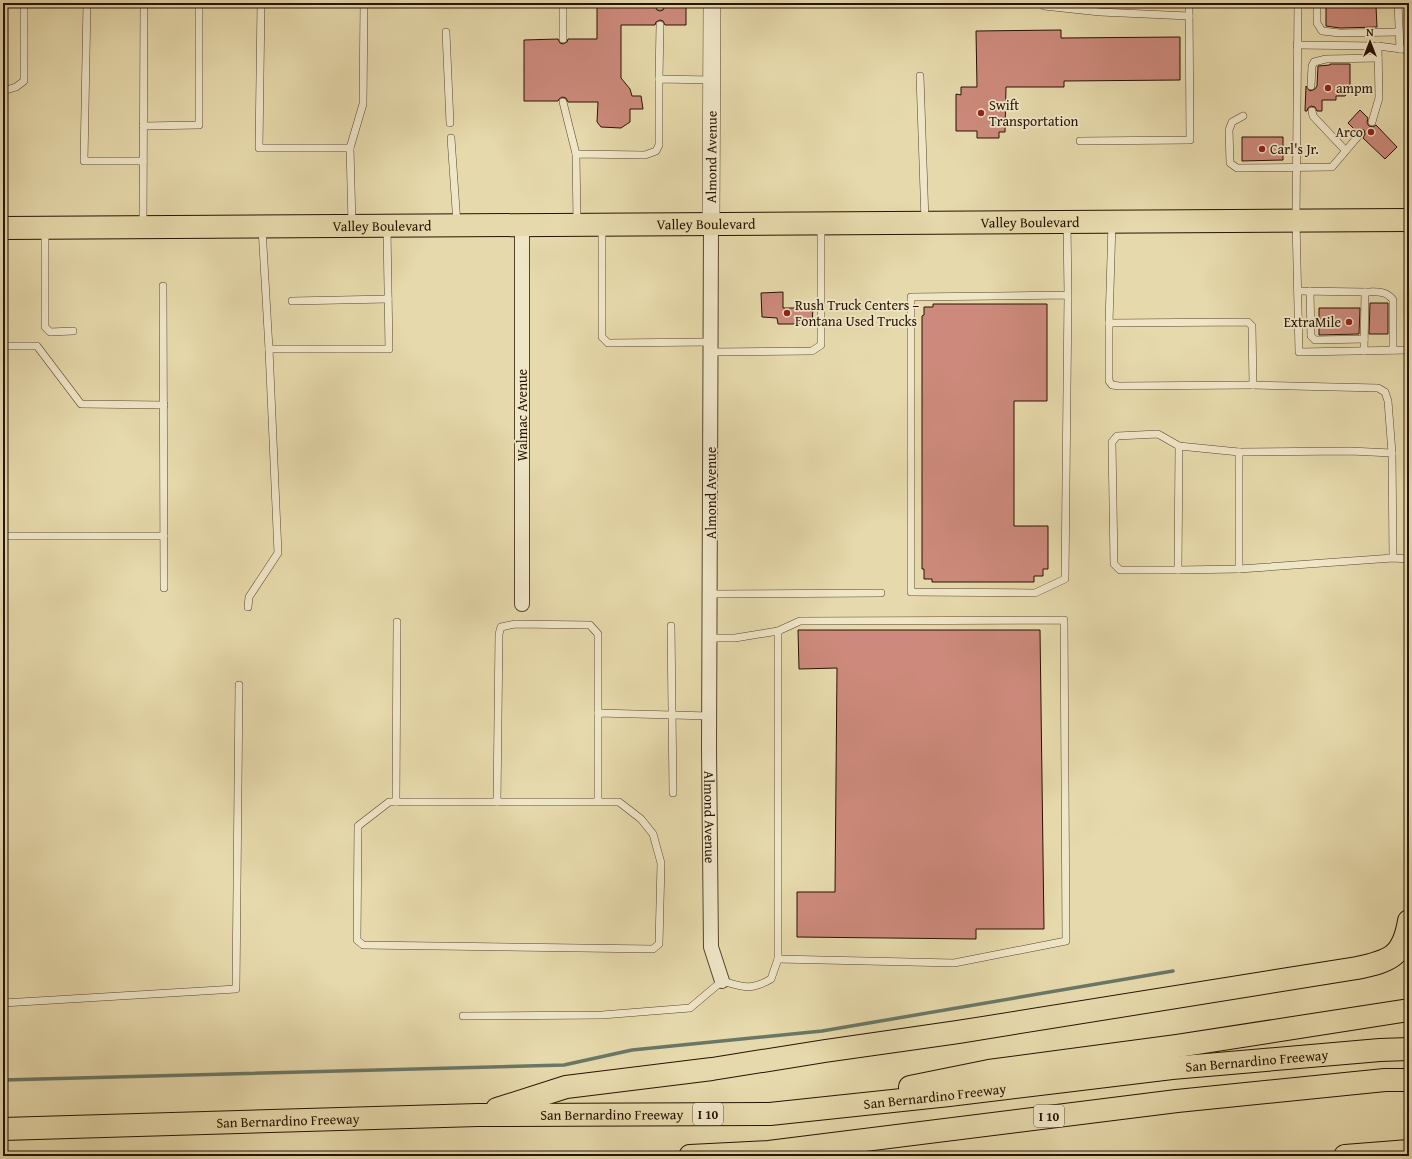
<svg xmlns="http://www.w3.org/2000/svg" width="1412" height="1159" font-family="'Gentium Book Plus',serif">
  <style>
    .lines { fill: none; stroke-linecap: round; stroke-linejoin: round }
    .stream { stroke: #6a7766; stroke-width: 3.5 }
    .building { fill: #cd8a7c; stroke: #281300 }
    .service-casing { stroke: #58442b; stroke-width: 8 }
    .minor-casing { stroke: #58442b; stroke-width: 16 }
    .tertiary-casing { stroke: #58442b; stroke-width: 18 }
    .primary-casing { stroke: #281300; stroke-width: 24 }
    .motorway-casing { stroke: #281300; stroke-width: 24 }
    .service { stroke: #efe6c8; stroke-width: 7 }
    .minor { stroke: #efe6c8; stroke-width: 14 }
    .tertiary { stroke: #efe6c8; stroke-width: 17 }
    .primary { stroke: #e6d9ab; stroke-width: 22 }
    .motorway { stroke: #e6d9ab; stroke-width: 22 }
    .poi-dot { fill: #8f2418; stroke: #efe6c8; stroke-width: 1.5 }
    .labels { text-anchor: middle; stroke-width: 3.5; stroke-linejoin: round; paint-order: stroke }
    .shield { fill: #efe6c8; stroke: #64523c; stroke-width: 1 }
    .shield-label { font-size: 13px; font-weight: bold; fill: #281300 }
    .poi-label { font-size: 14px; fill: #281300; stroke: #efe6c8; text-anchor: start }
    .street-label { font-size: 14px; fill: #281300; stroke: #efe6c8 }
  </style>
  <rect width="100%" height="100%" fill="#e6d9ab"/>
  <filter id="stains"><feTurbulence type="fractalNoise" baseFrequency=".005" numOctaves="4"/><feColorMatrix values="0 0 0 0 .2 0 0 0 0 .09 0 0 0 0 .02 0 0 0 .5 -.17"/></filter>
  <radialGradient id="worn" r=".72"><stop offset=".6" stop-color="#630" stop-opacity="0"/><stop offset="1" stop-color="#630" stop-opacity=".3"/></radialGradient>
  <g class="lines">
    <path class="stream" d="M3,1080l561,-15 68,-15 190,-19 351,-60"/>
  </g>
  <g class="building">
    <path d="M621,4v2h34l2,4 3,1 3,-1 2,-4h21v19h-21l-2,-4 -3,-1 -4,2 -1,3h-34v53l9,11 2,7h9l2,13h-13v13l-9,6 -20,-1 -4,-5 1,-20h-30l-2,-4 -4,-1 -3,2 -1,2h-34v-61l34,-1 2,4 3,1 4,-2 1,-3h29v-34z"/>
    <path d="M1376,6l1,21 -37,1 -14,-2v-19z"/>
    <path d="M1061,30v8l119,-1v43l-116,1v6h-58l-1,45h-6v6h-22v-7h-21v-37l5,1v-8h16l-1,-56z"/>
    <path d="M1330,64h20v26l-5,6h-9v4h-14v11h-5l-2,-4 -4,-1 -3,2 -1,3h-2l1,-25 4,5 5,-2 2,-3 1,-20 12,-1z"/>
    <path d="M1360,110l8,8 -1,5 2,3 4,1 3,-2 21,22 -12,12 -22,-21 2,-4 -1,-4 -4,-1 -4,2 -8,-8z"/>
    <path d="M1242,137h41v23l-41,1z"/>
    <path d="M783,292v16h30l-1,16h-34l-1,-6 -15,-1 -1,-24z"/>
    <path d="M1370,303h18v31h-19z"/>
    <path d="M933,304h114v97h-33v125h34v43h-5v7h-9v6h-102v-3h-8v-10h-2v-253l2,-1v-8h9z"/>
    <path d="M1319,308h41l-1,26 -40,1z"/>
    <path d="M798,630h242l4,299h-68v10l-179,-2v-45h38l2,-224 -38,1z"/>
  </g>
  <g class="lines">
    <defs>
      <g id="service">
        <path d="M87,3l-3,158h59"/>
        <path d="M261,3l-2,145h91"/>
        <path d="M1044,3v3l56,6 89,4"/>
        <path d="M1298,3l-2,217 3,132 110,-2"/>
        <path d="M1317,3v20l5,8 18,2 59,-1"/>
        <path d="M1398,3l2,46"/>
        <path d="M660,6v-3"/>
        <path d="M446,32l4,91"/>
        <path d="M563,39v-36"/>
        <path d="M1297,45l81,1 31,4"/>
        <path d="M920,76l5,145"/>
        <path d="M659,79l1,-54"/>
        <path d="M1311,86l1,-20 2,-4 12,-3 52,-1"/>
        <path d="M3,91l13,-4 8,-6v-78"/>
        <path d="M563,102l13,52"/>
        <path d="M1312,111l1,5 32,34"/>
        <path d="M1243,116l-11,6 -3,8 1,33 7,5 95,-1 28,-33"/>
        <path d="M1372,122l7,-24 -1,-52"/>
        <path d="M143,126l56,-1v-122"/>
        <path d="M451,138l6,86"/>
        <path d="M1080,141l110,-1 -1,-137"/>
        <path d="M577,222l-1,-68 69,1 11,-4 3,-6v-66l53,1"/>
        <path d="M1112,223l-3,100 139,-1 4,4 1,59 125,3 7,4 3,9 4,52"/>
        <path d="M352,224l-2,-76 13,-44 1,-101"/>
        <path d="M1067,224l1,71 -3,284 -30,14 -124,-1v-295l157,-2"/>
        <path d="M143,226l1,-223"/>
        <path d="M602,227v110l6,6 103,-1"/>
        <path d="M45,230v97l5,5 23,-1"/>
        <path d="M163,286l1,302"/>
        <path d="M1298,291l67,1 -1,59"/>
        <path d="M1310,291l1,45 4,4 49,-1"/>
        <path d="M1365,292c10,0 21,-2 28,8v50"/>
        <path d="M292,301l96,-2"/>
        <path d="M1109,323v58l3,4 7,1 134,-1"/>
        <path d="M3,346h34l44,58 83,1"/>
        <path d="M269,349h120l-2,-120"/>
        <path d="M711,352l101,-1 9,-6v-120"/>
        <path d="M3,536h161"/>
        <path d="M1393,558l-1,-105 -42,-2 -111,1 -60,-6 -21,-12 -41,2 -5,6 2,122 6,6h58l61,-1 154,-11 16,1"/>
        <path d="M1239,569v-117"/>
        <path d="M1178,570l1,-124"/>
        <path d="M710,594l171,-1"/>
        <path d="M248,607l1,-10 29,-44 -9,-204 -7,-121"/>
        <path d="M671,626l2,167"/>
        <path d="M710,638h25l43,-7 22,-10 264,-1 2,321 -112,22 -176,-4"/>
        <path d="M396,802l1,-180"/>
        <path d="M497,802l2,-168 2,-7 14,-3 75,1 8,9v79"/>
        <path d="M598,802h21l22,17 12,15 8,29 -2,81 -6,5 -290,-4 -6,-5 1,-114 31,-24h209v-89l112,3"/>
        <path d="M3,1003l233,-14 3,-304"/>
        <path d="M463,1016l139,-1 88,-7 32,-27c21,6 28,10 49,-2l7,-20v-328"/>
      </g>
      <g id="minor">
        <path id="s1" d="M711,224l-2,525 2,198 11,34"/>
        <path d="M522,604v-378"/>
      </g>
      <g id="tertiary">
        <path id="s2" d="M711,224l1,-221"/>
      </g>
      <g id="primary">
        <path id="s3" d="M3,228l1406,-8"/>
      </g>
      <g id="motorway">
        <path d="M910,1087l79,-16 188,-25 232,-36"/>
        <path d="M497,1109l69,-22 146,-18 113,-18 133,-19 399,-64c33,-7 46,-11 52,-47"/>
        <path id="s4" d="M3,1129l475,-14 292,-1 179,-19 223,-27 208,-18 29,-1"/>
        <path d="M690,1156l79,-4 408,-51 208,-21h24"/>
        <path d="M1345,1156l64,-5"/>
      </g>
    </defs>
    <use href="#service" class="service-casing"/>
    <use href="#minor" class="minor-casing"/>
    <use href="#tertiary" class="tertiary-casing"/>
    <use href="#primary" class="primary-casing"/>
    <use href="#motorway" class="motorway-casing"/>
    <use href="#service" class="service"/>
    <use href="#minor" class="minor"/>
    <use href="#tertiary" class="tertiary"/>
    <use href="#primary" class="primary"/>
    <use href="#motorway" class="motorway"/>
  </g>
  <g class="poi-dot">
    <circle cx="1328" cy="88" r="4"/>
    <circle cx="981" cy="113" r="4"/>
    <circle cx="1371" cy="132" r="4"/>
    <circle cx="1262" cy="149" r="4"/>
    <circle cx="787" cy="313" r="4"/>
    <circle cx="1349" cy="322" r="4"/>
  </g>
  <g class="labels">
    <g class="shield">
      <rect x="693" y="1103" width="30" height="22" rx="3"/>
      <rect x="1034" y="1105" width="30" height="22" rx="3"/>
    </g>
    <g class="shield-label">
      <text x="708" y="1119">I 10</text>
      <text x="1049" y="1121">I 10</text>
    </g>
    <g class="poi-label">
      <text x="1336" y="93">ampm</text>
      <text x="989" y="110">Swift<tspan x="989" dy="16">Transportation</tspan></text>
      <text x="1363" y="137" text-anchor="end">Arco</text>
      <text x="1270" y="154">Carl's Jr.</text>
      <text x="795" y="310">Rush Truck Centers –<tspan x="795" dy="16">Fontana Used Trucks</tspan></text>
      <text x="1341" y="327" text-anchor="end">ExtraMile</text>
    </g>
    <g class="street-label">
      <text dy="5" stroke="none"><textPath href="#s2" startOffset="67">Almond Avenue</textPath></text>
      <text dy="5" stroke="none"><textPath href="#s3" startOffset="1027">Valley Boulevard</textPath></text>
      <text dy="5" stroke="none"><textPath href="#s3" startOffset="703">Valley Boulevard</textPath></text>
      <text dy="5" stroke="none"><textPath href="#s3" startOffset="379">Valley Boulevard</textPath></text>
      <text transform="translate(522 415) rotate(-90)" y="5">Walmac Avenue</text>
      <text transform="translate(711 493) rotate(-90)" y="5">Almond Avenue</text>
      <text dy="5" stroke="none"><textPath href="#s1" startOffset="593">Almond Avenue</textPath></text>
      <text dy="5" stroke="none"><textPath href="#s4" startOffset="1257">San Bernardino Freeway</textPath></text>
      <text dy="5" stroke="none"><textPath href="#s4" startOffset="933">San Bernardino Freeway</textPath></text>
      <text dy="5" stroke="none"><textPath href="#s4" startOffset="609">San Bernardino Freeway</textPath></text>
      <text dy="5" stroke="none"><textPath href="#s4" startOffset="285">San Bernardino Freeway</textPath></text>
    </g>
  </g>
  <rect width="1412" height="1159" fill="none" stroke="#e6d9ab" stroke-width="16"/>
  <rect x="4" y="4" width="1404" height="1151" fill="none" stroke="#281300" stroke-width="2"/>
  <rect x="8" y="8" width="1396" height="1143" fill="none" stroke="#281300"/>
  <g transform="translate(1370 42)" stroke="#efe6c8" stroke-width="3" paint-order="stroke">
  <path d="M0-3L7 15L0 10L-7 15Z" fill="#281300"/>
  <text y="-6" font-size="11" font-weight="bold" text-anchor="middle" fill="#281300">N</text>
  </g>
  <rect width="100%" height="100%" filter="url(#stains)"/>
  <rect width="100%" height="100%" fill="url(#worn)"/>
</svg>
